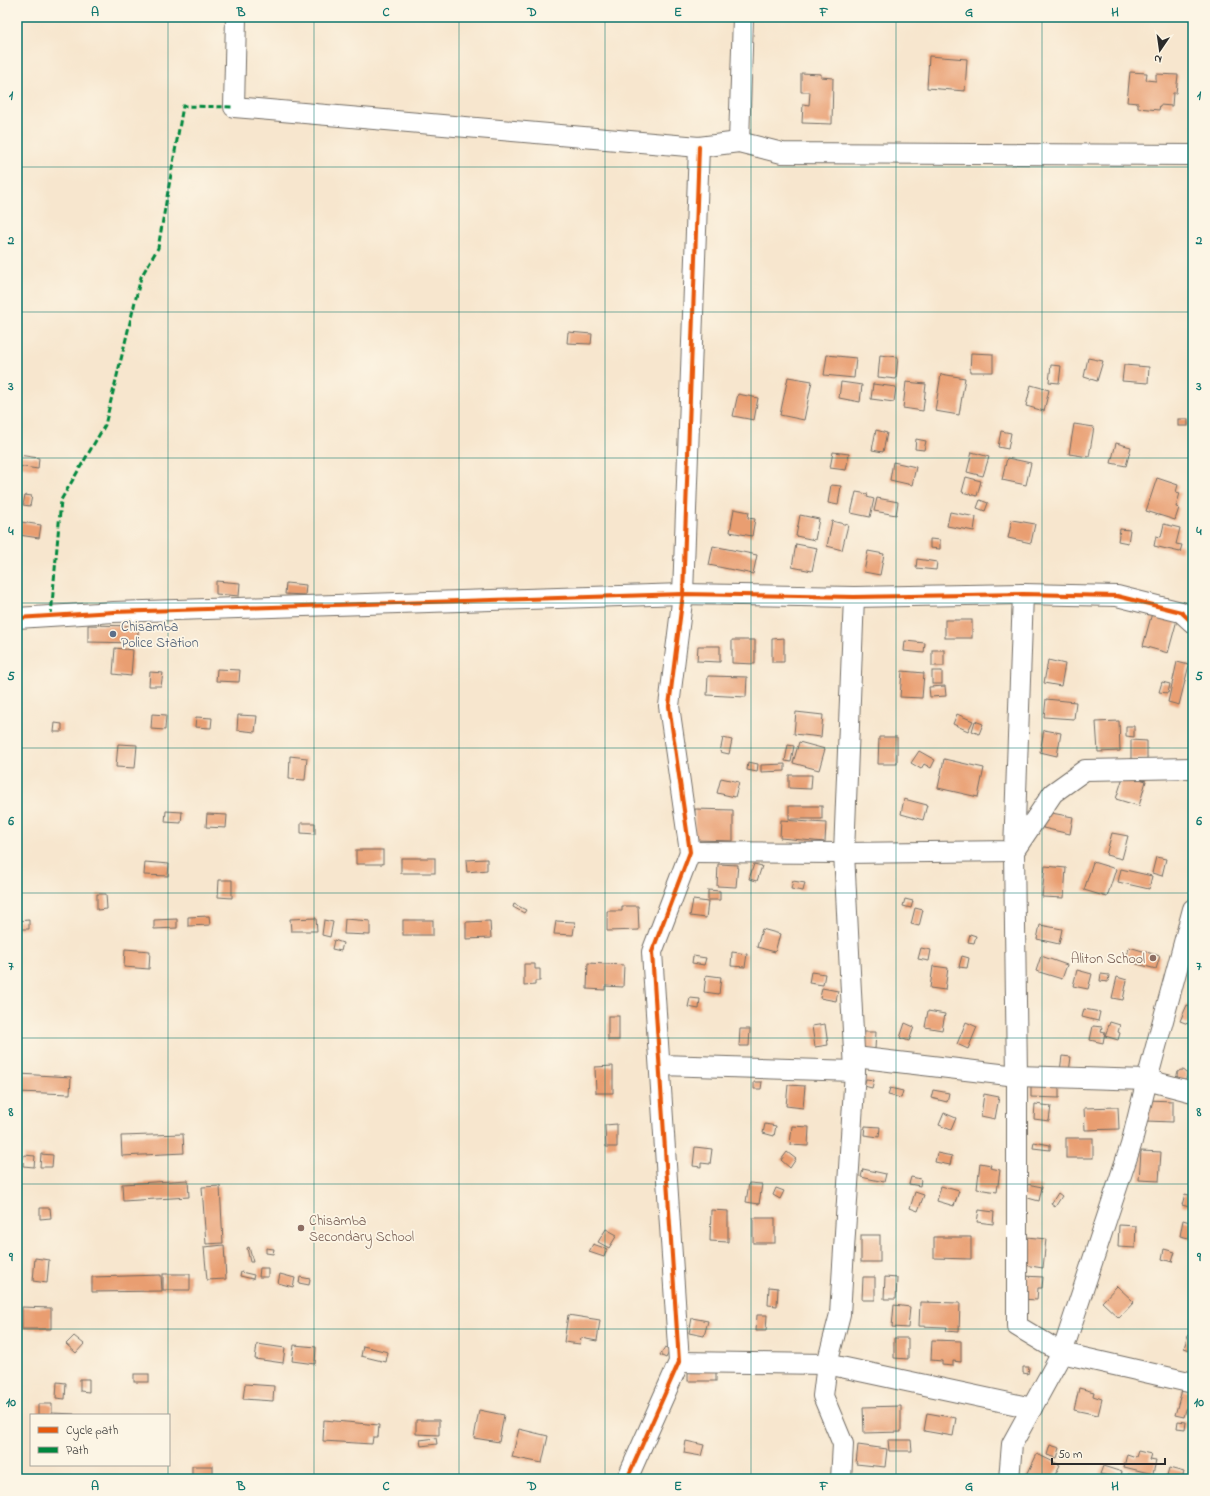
<svg xmlns="http://www.w3.org/2000/svg" width="1210" height="1496" font-family="'Indie Flower',sans-serif">
  <style>
    .building { fill: #e99e71 }
    .lines { fill: none; stroke-linecap: round; stroke-linejoin: round }
    .minor-casing { stroke: #726c64; stroke-width: 22 }
    .minor { stroke: #fff; stroke-width: 20 }
    .quiet { stroke: #00873e; stroke-width: 3; stroke-dasharray: 6 3; stroke-linecap: butt }
    .cycleway-casing { stroke: #fcf5e5; stroke-width: 6 }
    .cycleway { stroke: #e8590c; stroke-width: 4 }
    .grid { fill: none; stroke: #0f766e; stroke-width: 1; stroke-opacity: 0.55 }
    .service-dot { fill: #5c6f8a; stroke: #fcf5e5; stroke-width: 1.5 }
    .education-dot { fill: #8d6e63; stroke: #fcf5e5; stroke-width: 1.5 }
    .labels { text-anchor: middle; stroke-width: 3.5; stroke-linejoin: round; paint-order: stroke }
    .service-label { font-size: 14px; fill: #4e5e75; stroke: #fcf5e5; text-anchor: start }
    .education-label { font-size: 14px; fill: #785e54; stroke: #fcf5e5; text-anchor: end }
    .neatline { fill: none; stroke: #0f766e; stroke-width: 1.5 }
    .grid-label { font-size: 13px; text-anchor: middle; font-weight: bold; fill: #0f766e }
  </style>
  <rect width="100%" height="100%" fill="#fcf5e5"/>
  <filter id="ink" filterUnits="userSpaceOnUse"><feTurbulence type="fractalNoise" baseFrequency=".025" numOctaves="2"/><feDisplacementMap in="SourceGraphic" scale="8" xChannelSelector="R" yChannelSelector="G"/><feConvolveMatrix kernelMatrix="1 2 1 2 8 2 1 2 1" color-interpolation-filters="sRGB"/></filter>
  <filter id="wash" filterUnits="userSpaceOnUse"><feTurbulence type="fractalNoise" baseFrequency=".012" numOctaves="4" result="noise"/><feDisplacementMap in="SourceGraphic" scale="16" xChannelSelector="R" yChannelSelector="G"/><feGaussianBlur stdDeviation="0.9" result="paint"/><feColorMatrix in="noise" values="0 0 0 0 0 0 0 0 0 0 0 0 0 0 0 0 0 1.4 0 .05"/><feComposite in="paint" operator="in"/></filter>
  <g filter="url(#wash)">
    <rect width="100%" height="100%" fill="#f7e6ce"/>
    <g id="blocks">
      <g class="building">
        <path d="M929,56l38,3 -2,32 -38,-3z"/>
        <path d="M1130,72l17,1 -1,7 10,1v-7l22,1 -2,18h-3l-1,13 -12,-1 -1,5 -21,-2v-5l-11,-1z"/>
        <path d="M801,73l20,1v3l12,1 -1,46 -30,-1 1,-19 6,1 1,-13h-9z"/>
        <path d="M568,332l24,2 -1,10 -24,-1z"/>
        <path d="M971,353l22,1v18h-23z"/>
        <path d="M827,355l29,3 -2,20 -30,-3z"/>
        <path d="M880,355l18,2 -2,22 -18,-2z"/>
        <path d="M1088,358l15,3 -6,20 -13,-4z"/>
        <path d="M1051,365l10,1 -2,17 -10,-1z"/>
        <path d="M1124,365l25,2 -1,16 -26,-2z"/>
        <path d="M941,374l24,4 -6,37 -24,-4z"/>
        <path d="M788,377l24,4 -8,39 -24,-5z"/>
        <path d="M841,382l21,3 -2,17 -21,-4z"/>
        <path d="M906,382l20,2 -3,27 -20,-3z"/>
        <path d="M873,384l23,3 -2,15 -23,-3z"/>
        <path d="M1031,385l18,5 -5,21 -18,-5z"/>
        <path d="M738,394l20,4 -4,22 -21,-4z"/>
        <rect x="1178" y="419" width="10" height="7"/>
        <path d="M1074,424l20,3 -5,30 -20,-3z"/>
        <path d="M876,430l11,3 -4,19 -11,-2z"/>
        <path d="M1001,431l10,2 -3,16 -10,-2z"/>
        <path d="M916,439l10,2 -2,9 -9,-1z"/>
        <path d="M1116,443l15,4 -5,19 -15,-3z"/>
        <path d="M833,452l16,2 -3,16 -16,-2z"/>
        <path d="M972,452l17,5 -6,19 -16,-4z"/>
        <path d="M18,455l21,3 -1,11 -21,-3z"/>
        <path d="M1007,458l24,5 -5,22 -24,-5z"/>
        <path d="M893,462l23,5 -4,18 -22,-5z"/>
        <path d="M966,477l15,4 -4,15 -15,-4z"/>
        <path d="M1157,478l21,7 -2,7 4,1 -4,14 3,1 -4,12 -29,-9z"/>
        <path d="M831,485l10,1 -3,19 -10,-2z"/>
        <path d="M856,492l12,2 -1,3 7,2 -4,18 -19,-4z"/>
        <path d="M25,495l7,1 -2,10 -7,-1z"/>
        <path d="M877,498l21,4 -2,13 -22,-4z"/>
        <path d="M980,500l8,3 -3,8 -8,-3z"/>
        <path d="M734,509l15,3 -1,6 7,1 -3,17 -22,-4z"/>
        <path d="M950,512l26,5 -2,14 -27,-5z"/>
        <path d="M800,515l19,4 -4,21 -19,-4z"/>
        <path d="M1012,520l23,4 -4,19 -23,-5z"/>
        <path d="M832,521l16,4 -6,25 -15,-4z"/>
        <path d="M21,522l20,3 -2,13 -20,-3z"/>
        <path d="M1164,524l16,4 -4,16 6,1 -2,7 -26,-6 2,-10 5,1z"/>
        <path d="M1120,529l10,1 -2,13 -10,-2z"/>
        <path d="M930,539l10,1v9l-10,-1z"/>
        <path d="M796,544l21,4 -5,23 -20,-4z"/>
        <path d="M713,546l44,9 -4,19 -44,-9z"/>
        <path d="M868,551l16,3 -4,21 -16,-3z"/>
        <path d="M917,559l20,3 -1,8 -20,-2z"/>
        <path d="M216,581l24,2 -1,13 -23,-2z"/>
        <path d="M286,583l20,2 -1,10 -20,-1z"/>
        <path d="M1152,613l25,7 -9,33 -25,-7z"/>
        <rect x="945" y="620" width="27" height="18"/>
        <path d="M88,625l50,1v17l-50,-1z"/>
        <path d="M784,638v24h-12v-23z"/>
        <path d="M732,640h23v24l-23,-1z"/>
        <path d="M905,641l20,2 -1,10 -20,-2z"/>
        <path d="M698,646h22v16l-23,-1z"/>
        <path d="M115,648l18,2 -2,26 -18,-2z"/>
        <rect x="932" y="650" width="12" height="16"/>
        <path d="M1048,660l17,4 -4,22 -17,-3z"/>
        <path d="M1177,662l12,3 -10,40 -11,-3z"/>
        <path d="M217,669l23,1 -1,12 -23,-1z"/>
        <path d="M902,671l22,2 -2,25 -22,-1z"/>
        <rect x="932" y="671" width="10" height="13"/>
        <path d="M150,672l13,1 -2,13h-12z"/>
        <path d="M708,676l39,1 -1,20 -39,-2z"/>
        <path d="M1162,682l8,2 -2,9 -9,-1z"/>
        <path d="M945,686l1,10 -16,1 -1,-10z"/>
        <path d="M1046,699l30,3 -2,17 -30,-2z"/>
        <path d="M796,712l27,3 -2,22 -27,-3z"/>
        <path d="M152,714l14,1 -1,15 -14,-1z"/>
        <path d="M957,714l16,7 -5,10 -15,-7z"/>
        <path d="M238,715l19,1 -2,16 -18,-2z"/>
        <path d="M196,717l16,1 -1,10 -16,-1z"/>
        <path d="M975,721l8,3 -4,10 -7,-3z"/>
        <path d="M1119,721l1,30 -22,1 -2,-30z"/>
        <path d="M55,723l7,1v8h-8z"/>
        <path d="M1126,726h8v11l-8,-1z"/>
        <path d="M1044,730l17,3 -4,23 -17,-4z"/>
        <path d="M879,737h18v27h-19z"/>
        <path d="M723,738l9,2 -3,14 -9,-2z"/>
        <path d="M1131,740l16,1v18h-16z"/>
        <path d="M799,742l26,7 -6,21 -26,-7z"/>
        <path d="M118,744l19,1 -2,23 -19,-1z"/>
        <path d="M788,745l6,1 -3,16 -6,-1z"/>
        <path d="M919,751l16,9 -4,8 -7,-4 -3,5 -10,-6z"/>
        <path d="M290,756l17,2 -2,22 -16,-1z"/>
        <path d="M944,759l40,9 -6,29 -40,-9z"/>
        <path d="M748,762l10,2 -1,8 -10,-2z"/>
        <path d="M785,764v7l-24,1v-7z"/>
        <path d="M1124,774l22,7 -7,25 -23,-7z"/>
        <path d="M789,775h23l-1,14 -22,-1z"/>
        <path d="M721,778l18,4 -4,15 -18,-4z"/>
        <path d="M904,799l23,6 -4,15 -22,-6z"/>
        <rect x="789" y="806" width="33" height="13"/>
        <path d="M695,809l38,1v31l-39,-1z"/>
        <path d="M166,811l16,1 -1,11 -16,-1z"/>
        <path d="M1046,812l27,5 -3,17 -27,-6z"/>
        <path d="M207,814l20,1 -1,13 -20,-1z"/>
        <path d="M781,820l45,3 -1,19 -45,-4z"/>
        <path d="M301,823h14v11l-14,-1z"/>
        <path d="M1112,833l16,3 -6,23 -16,-4z"/>
        <rect x="356" y="850" width="27" height="14"/>
        <path d="M1156,857l10,2 -4,17 -10,-3z"/>
        <rect x="401" y="858" width="34" height="15"/>
        <path d="M487,859v11l-20,2 -1,-12z"/>
        <path d="M145,862l24,2 -1,12 -24,-1z"/>
        <path d="M1093,862l23,7 -9,28 -23,-7z"/>
        <path d="M718,864l20,1 -2,22 -19,-1z"/>
        <path d="M754,864l8,2 -5,15 -8,-2z"/>
        <path d="M1045,866l21,2 -2,30 -22,-1z"/>
        <path d="M1121,869l31,7 -3,13 -31,-7z"/>
        <path d="M219,880h13v18l-14,-1z"/>
        <path d="M793,881l12,2 -2,8 -12,-2z"/>
        <path d="M708,890l12,1v9h-12z"/>
        <path d="M97,894h9l1,15 -10,1z"/>
        <path d="M905,899l8,2 -2,7 -8,-2z"/>
        <path d="M693,900l15,2 -2,16 -16,-2z"/>
        <path d="M514,904l12,6 -2,3 -11,-6z"/>
        <path d="M622,906h16l1,24 -32,1v-20h15z"/>
        <path d="M915,908l8,2 -4,16 -8,-2z"/>
        <path d="M209,916l1,9 -22,1v-9z"/>
        <path d="M316,918l1,13h-26l-1,-12z"/>
        <path d="M177,919v9l-23,1v-9z"/>
        <path d="M345,919l25,2v14l-26,-1z"/>
        <path d="M29,920v9h-12v-8z"/>
        <path d="M324,920l9,2 -3,15 -8,-2z"/>
        <rect x="403" y="920" width="30" height="15"/>
        <path d="M490,921l1,17 -25,1v-17z"/>
        <path d="M556,921l19,1 -2,13 -19,-1z"/>
        <path d="M1040,925l22,4 -3,15 -22,-5z"/>
        <path d="M762,929l18,5 -5,18 -18,-5z"/>
        <path d="M970,934l6,2 -2,7 -6,-1z"/>
        <path d="M334,940l9,3 -2,8 -9,-2z"/>
        <path d="M1129,947l31,9 -4,13 -30,-8z"/>
        <path d="M921,948l10,2 -2,11 -11,-2z"/>
        <path d="M125,949l25,2 -1,18 -25,-2z"/>
        <path d="M732,952l15,2 -2,13 -14,-1z"/>
        <path d="M693,956l13,2 -2,7 -12,-2z"/>
        <path d="M962,956l7,2 -2,10 -8,-1z"/>
        <path d="M1041,956l26,9 -5,14 -26,-8z"/>
        <path d="M588,963l36,2 -1,22 -18,-1v4l-18,-1z"/>
        <path d="M524,964h11v5h5v12h-5v4l-11,1z"/>
        <path d="M933,966l15,2 -3,22 -15,-2z"/>
        <path d="M1077,970l15,4 -4,15 -15,-3z"/>
        <path d="M811,972l14,2 -2,11 -14,-2z"/>
        <path d="M1101,974l8,1 -1,7 -8,-1z"/>
        <path d="M706,975l15,2 -2,17 -15,-2z"/>
        <path d="M1117,977l10,3 -4,20 -11,-2z"/>
        <path d="M822,988l16,3 -2,10 -16,-3z"/>
        <path d="M690,998l10,1 -1,10 -11,-2z"/>
        <path d="M1187,1005l6,2v6l-5,11 -8,-3z"/>
        <path d="M1084,1009l16,3 -2,9 -16,-4z"/>
        <path d="M928,1011l17,3 -3,16 -17,-3z"/>
        <rect x="608" y="1016" width="11" height="24"/>
        <path d="M966,1022l11,5 -9,22 -11,-5z"/>
        <path d="M1110,1022l10,3 -2,7 2,1 -2,7 -13,-4z"/>
        <path d="M905,1023l9,4 -5,14 -9,-3z"/>
        <path d="M825,1024l3,21 -13,2 -3,-21z"/>
        <path d="M1093,1026l9,1 -1,4 4,1 -2,11 -13,-3z"/>
        <path d="M740,1029h10l-1,17h-10z"/>
        <path d="M861,1032h15l-1,17 -14,-1z"/>
        <path d="M1062,1056l9,1 -2,15 -9,-1z"/>
        <path d="M613,1066v27h-17l-1,-26z"/>
        <circle cx="1182" cy="1075" r="5"/>
        <path d="M19,1074l52,3 -1,17 -52,-2z"/>
        <path d="M866,1079l8,1 -2,8 -8,-2z"/>
        <path d="M754,1082h8l-1,7h-7z"/>
        <path d="M1031,1084h28v14l-28,-1z"/>
        <path d="M788,1085l17,1 -2,22 -17,-2z"/>
        <path d="M890,1088l13,3 -2,7 -13,-3z"/>
        <path d="M933,1090l16,3 -2,9 -16,-4z"/>
        <path d="M984,1094l15,3 -4,22 -14,-3z"/>
        <path d="M1147,1100l26,1v21l-27,-1z"/>
        <path d="M1035,1104l16,2 -2,15 -15,-2z"/>
        <path d="M1118,1107l1,22 -34,1 -1,-22z"/>
        <path d="M944,1113l12,5 -5,12 -12,-5z"/>
        <path d="M617,1124v23h-11l-1,-22z"/>
        <path d="M765,1124l11,2 -2,10 -11,-3z"/>
        <path d="M792,1126l17,1 -1,19 -18,-1z"/>
        <path d="M865,1126l15,1 -1,10 -15,-2z"/>
        <path d="M183,1134l1,19 -62,3 -1,-20z"/>
        <rect x="1066" y="1138" width="27" height="20"/>
        <path d="M1034,1142l16,3v5l-17,-2z"/>
        <path d="M695,1147l17,2 -2,15 -9,-1v4l-8,-1z"/>
        <path d="M1141,1151l20,1 -2,29 -20,-1z"/>
        <path d="M787,1152l9,7 -6,9 -9,-8z"/>
        <path d="M937,1153l15,3 -2,9 -15,-3z"/>
        <path d="M41,1154l12,1 -1,12h-12z"/>
        <path d="M24,1155l11,1 -1,11 -11,-1z"/>
        <path d="M980,1163l11,2 -1,3 10,2 -3,22 -20,-3z"/>
        <path d="M863,1169l23,5 -2,8 -23,-5z"/>
        <path d="M911,1177l10,2 -1,7 -11,-2z"/>
        <path d="M188,1180l1,17 -66,4 -1,-17z"/>
        <path d="M749,1183l13,1 -3,20 -13,-2z"/>
        <path d="M1027,1184l15,3 -3,14 -15,-4z"/>
        <path d="M220,1186l3,57 -17,1 -4,-57z"/>
        <path d="M941,1186l18,5 -5,15 -17,-5z"/>
        <path d="M776,1188l8,3 -4,8 -7,-4z"/>
        <path d="M915,1192l9,3 -6,16 -8,-3z"/>
        <path d="M1058,1193l4,3 -7,11 -4,-3z"/>
        <path d="M1185,1194l8,2v12l-11,-3z"/>
        <path d="M40,1208h10l1,10 -11,1z"/>
        <path d="M711,1210l17,1v31l-18,-1z"/>
        <path d="M979,1210l15,2 -1,12 -16,-2z"/>
        <rect x="753" y="1218" width="22" height="25"/>
        <path d="M1183,1220l10,3v16l-13,-3z"/>
        <path d="M1119,1225l17,1 -1,22 -17,-1z"/>
        <path d="M606,1229l11,6 -8,13 -11,-6z"/>
        <rect x="861" y="1235" width="19" height="27"/>
        <path d="M934,1237h37v22l-37,-1z"/>
        <path d="M1027,1237l19,2 -3,29 -19,-3z"/>
        <path d="M593,1244l14,5 -3,8 -15,-5z"/>
        <path d="M224,1245l2,34 -19,1 -3,-33z"/>
        <path d="M249,1247l4,15h-3l-3,-14z"/>
        <path d="M266,1248l8,1 -1,5 -7,-1z"/>
        <path d="M1164,1249l11,3 -3,10 -10,-3z"/>
        <path d="M35,1258l14,2 -2,23 -14,-2z"/>
        <path d="M260,1268h8v9h-9z"/>
        <path d="M241,1272l13,3 -1,4 -13,-3z"/>
        <rect x="163" y="1274" width="27" height="16"/>
        <path d="M280,1274l15,4 -2,9 -15,-4z"/>
        <path d="M161,1275l1,16 -70,1v-15z"/>
        <path d="M1023,1276l20,1 -1,11h-4l-1,12 -15,-1z"/>
        <path d="M300,1277l10,2 -1,6 -10,-2z"/>
        <path d="M863,1277h12v23h-13z"/>
        <path d="M885,1277l12,1 -1,21h-12z"/>
        <path d="M1117,1286l17,16 -15,16 -17,-16z"/>
        <path d="M769,1287l9,1 -1,18 -9,-1z"/>
        <path d="M920,1302l40,1 -1,29 -13,-1 1,-4 -28,-1z"/>
        <path d="M894,1305l16,2 -2,21 -16,-1z"/>
        <path d="M22,1307l29,1v21h-29z"/>
        <path d="M568,1315l32,5 -3,21 -16,-3 -1,6 -16,-2z"/>
        <path d="M757,1315h10l-1,16h-10z"/>
        <path d="M692,1318l16,3 -4,15 -15,-3z"/>
        <path d="M1188,1335l5,1v15l-9,-3z"/>
        <path d="M74,1336l10,8 -8,9 -10,-9z"/>
        <path d="M894,1338h14v21l-14,-1z"/>
        <path d="M932,1340l29,1v21l-8,-1v5l-11,-1v-4l-11,-1z"/>
        <path d="M257,1344l28,4 -2,15 -28,-4z"/>
        <path d="M294,1345l22,2 -1,17 -23,-3z"/>
        <path d="M363,1346l25,6 -2,10 -25,-6z"/>
        <path d="M665,1347l5,3 -4,8 -6,-3z"/>
        <rect x="688" y="1367" width="28" height="14"/>
        <path d="M1023,1367h6l-1,7 -5,-1z"/>
        <rect x="134" y="1374" width="15" height="8"/>
        <path d="M80,1379h9v13l-9,-1z"/>
        <path d="M57,1382l9,1 -1,16 -9,-1z"/>
        <path d="M245,1384l29,2 -1,15 -30,-2z"/>
        <path d="M1079,1388l15,4 -1,4 9,3 -4,16 -24,-5z"/>
        <path d="M1182,1390l9,2 -7,25 -9,-2z"/>
        <path d="M38,1404h14v9l22,1v1h-36z"/>
        <path d="M901,1406v26l-37,1 -1,-26z"/>
        <path d="M479,1410l25,5 -5,27 -25,-4z"/>
        <path d="M927,1413l29,5 -3,18 -29,-5z"/>
        <path d="M324,1420l55,5 -1,12h-5l-1,7 -49,-3z"/>
        <path d="M416,1420h23v15l-23,-1z"/>
        <path d="M1178,1421l8,1 -1,7 -8,-1z"/>
        <path d="M519,1429l29,7 -6,27 -30,-6z"/>
        <path d="M436,1438l1,6 -16,2 -1,-6z"/>
        <path d="M888,1440h23l1,11h-23z"/>
        <path d="M686,1441l18,4 -3,11 -17,-3z"/>
        <path d="M858,1445l29,4 -2,18 -29,-3z"/>
        <path d="M1050,1445l10,3 -3,10 -10,-3z"/>
        <path d="M1138,1451l13,3 -2,6 7,1 -3,13 -29,-7 3,-13 9,3z"/>
        <path d="M1037,1454l23,11 -7,14h-28z"/>
        <rect x="192" y="1466" width="21" height="13"/>
        <path d="M1103,1466l19,6 -2,7 -20,-5z"/>
        <path d="M1169,1468l15,4 -2,7h-16z"/>
        <path d="M1128,1474l11,3 -1,2h-12z"/>
      </g>
    </g>
  </g>
  <g filter="url(#ink)">
    <use href="#blocks" fill-opacity="0" stroke="#726c64" stroke-width="1"/>
    <g class="lines">
      <defs>
        <g id="minor">
          <path d="M236,17l-2,90 465,40 40,-5 43,11 411,2"/>
          <path d="M739,142l4,-125"/>
          <path d="M1023,594l-9,257 3,225v250l45,27 131,30"/>
          <path d="M17,618l97,-6 569,-18 171,3 169,-3 94,2 64,16 12,11"/>
          <path d="M690,852l154,1 170,-2 39,-58 32,-23 108,-2"/>
          <path d="M855,1057l162,19 130,4 46,12"/>
          <path d="M660,1065l195,6"/>
          <path d="M679,1362l148,2 205,44"/>
          <path d="M627,1479l52,-117 -27,-410 38,-100 -21,-146 14,-112 16,-447"/>
          <path d="M841,1479l2,-35 -20,-48 4,-32 13,-50 15,-243 -11,-218 10,-256"/>
          <path d="M1009,1479l3,-35 50,-91 69,-208 16,-65 46,-171"/>
        </g>
      </defs>
      <use href="#minor" class="minor-casing"/>
      <use href="#minor" class="minor"/>
      <path class="quiet" d="M51,616l10,-116 44,-75 36,-148 17,-29 25,-142 51,1"/>
      <defs>
        <g id="cycleway">
          <path d="M17,618l97,-6 569,-18 171,3 169,-3 94,2 64,16 12,11"/>
          <path d="M627,1479l52,-117 -27,-410 38,-100 -21,-146 14,-112 16,-447"/>
        </g>
      </defs>
      <use href="#cycleway" class="cycleway-casing"/>
      <use href="#cycleway" class="cycleway"/>
    </g>
  </g>
  <path class="grid" d="M168,17v1398M314,17v1462M459,17v1462M605,17v1462M751,17v1462M896,17v1462M1042,17v1462M17,167h1176M17,312h1176M17,458h1176M17,603h1176M17,748h1176M17,893h1176M17,1038h1176M17,1184h1176M17,1329h1176M168,1465v14"/>
  <circle class="service-dot" cx="113" cy="634" r="4"/>
  <g class="education-dot">
    <circle cx="1153" cy="958" r="4"/>
    <circle cx="301" cy="1228" r="4"/>
  </g>
  <g class="labels">
    <g class="service-label">
      <text x="121" y="631">Chisamba<tspan x="121" dy="16">Police Station</tspan></text>
    </g>
    <g class="education-label">
      <text x="1145" y="963">Aliton School</text>
      <text x="309" y="1225" text-anchor="start">Chisamba<tspan x="309" dy="16">Secondary School</tspan></text>
    </g>
  </g>
  <rect width="1210" height="1496" fill="none" stroke="#fcf5e5" stroke-width="44"/>
  <rect x="30" y="1414" width="140" height="52" fill="#fcf5e5" stroke="#a8a49b"/>
  <rect x="38" y="1427" width="20" height="6" fill="#e8590c" stroke="#a8a49b"/>
  <text x="66" y="1434" font-size="12" fill="#2b2b2b">Cycle path</text>
  <rect x="38" y="1447" width="20" height="6" fill="#00873e" stroke="#a8a49b"/>
  <text x="66" y="1454" font-size="12" fill="#2b2b2b">Path</text>
  <g transform="translate(1160 50) rotate(193)" stroke="#fcf5e5" stroke-width="3" paint-order="stroke">
  <path d="M0-3L7 15L0 10L-7 15Z" fill="#2b2b2b"/>
  <text y="-6" font-size="11" font-weight="bold" text-anchor="middle" fill="#2b2b2b">N</text>
  </g>
  <path d="M1052 1458v6h113v-6" fill="none" stroke="#2b2b2b" stroke-width="2"/>
  <text x="1058" y="1458" font-size="12" fill="#2b2b2b" stroke="#fcf5e5" stroke-width="3" paint-order="stroke">50 m</text>
  <rect x="22" y="22" width="1166" height="1452" class="neatline"/>
  <g class="grid-label">
    <text x="95" y="16">A</text>
    <text x="241" y="16">B</text>
    <text x="386" y="16">C</text>
    <text x="532" y="16">D</text>
    <text x="678" y="16">E</text>
    <text x="824" y="16">F</text>
    <text x="969" y="16">G</text>
    <text x="1115" y="16">H</text>
    <text x="11" y="99">1</text>
    <text x="1199" y="99">1</text>
    <text x="11" y="244">2</text>
    <text x="1199" y="244">2</text>
    <text x="11" y="390">3</text>
    <text x="1199" y="390">3</text>
    <text x="11" y="535">4</text>
    <text x="1199" y="535">4</text>
    <text x="11" y="680">5</text>
    <text x="1199" y="680">5</text>
    <text x="11" y="825">6</text>
    <text x="1199" y="825">6</text>
    <text x="11" y="970">7</text>
    <text x="1199" y="970">7</text>
    <text x="11" y="1116">8</text>
    <text x="1199" y="1116">8</text>
    <text x="11" y="1261">9</text>
    <text x="1199" y="1261">9</text>
    <text x="11" y="1406">10</text>
    <text x="1199" y="1406">10</text>
    <text x="95" y="1490">A</text>
    <text x="241" y="1490">B</text>
    <text x="386" y="1490">C</text>
    <text x="532" y="1490">D</text>
    <text x="678" y="1490">E</text>
    <text x="824" y="1490">F</text>
    <text x="969" y="1490">G</text>
    <text x="1115" y="1490">H</text>
  </g>
</svg>
